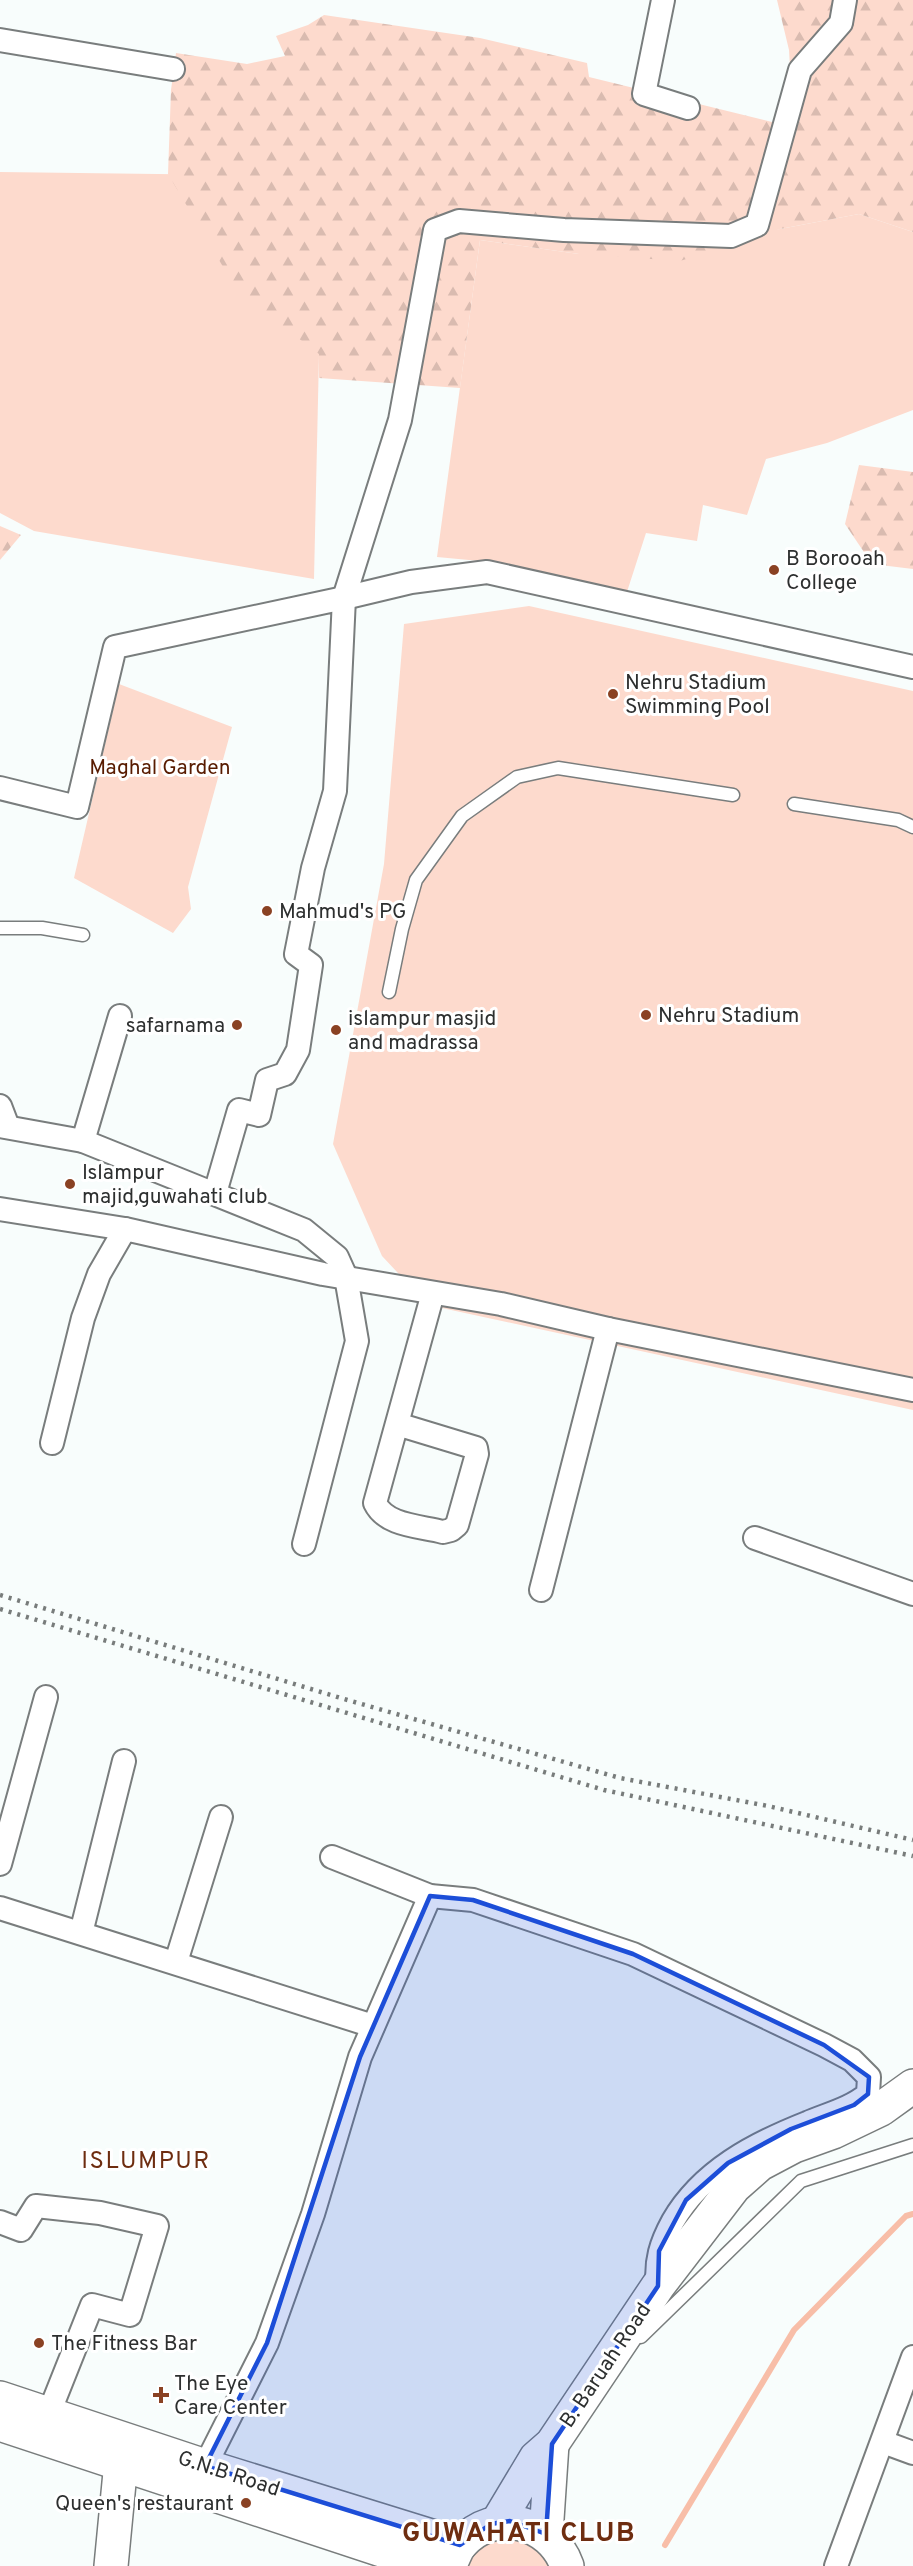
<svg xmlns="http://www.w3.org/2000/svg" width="913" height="2566" font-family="Overpass,sans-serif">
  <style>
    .green { fill: #fddacd }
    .forest { fill: url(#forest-firs) }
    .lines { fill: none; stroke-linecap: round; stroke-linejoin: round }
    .stream { stroke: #f8bea8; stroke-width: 6 }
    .lane-casing { stroke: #797d7d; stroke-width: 15 }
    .street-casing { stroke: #797d7d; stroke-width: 26 }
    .secondary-casing { stroke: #797d7d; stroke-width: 36 }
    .primary-casing { stroke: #797d7d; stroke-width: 36 }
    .lane { stroke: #fff; stroke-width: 12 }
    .street { stroke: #fff; stroke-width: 22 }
    .secondary { stroke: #fff; stroke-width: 33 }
    .primary { stroke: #fff; stroke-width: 33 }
    .rail { stroke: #787c7b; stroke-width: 4.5; stroke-dasharray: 3 6; stroke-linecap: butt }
    .marked { fill: #1d4ed8; fill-opacity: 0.2; stroke: #1d4ed8; stroke-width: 4.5; stroke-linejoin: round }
    .poi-dot { fill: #8a4223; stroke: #fff; stroke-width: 2 }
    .labels { text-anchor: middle; stroke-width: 6; stroke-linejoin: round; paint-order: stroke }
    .poi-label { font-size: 21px; fill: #2d2f2f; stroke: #fff; text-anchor: start }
    .park-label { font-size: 21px; fill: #581b00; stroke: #fff }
    .street-label { font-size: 21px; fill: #2d2f2f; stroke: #fff }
    .quarter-label { font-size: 24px; letter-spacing: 1.5px; fill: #6e2d10; stroke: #fff }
    .district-label { font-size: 27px; font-weight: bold; letter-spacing: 1.5px; fill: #6e2d10; stroke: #fff }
  </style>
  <defs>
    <pattern id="forest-firs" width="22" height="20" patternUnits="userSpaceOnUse" patternTransform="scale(1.5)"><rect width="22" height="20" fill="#fddacd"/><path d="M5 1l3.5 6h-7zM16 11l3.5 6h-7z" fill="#d9bbb0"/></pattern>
  </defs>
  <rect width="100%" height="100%" fill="#f8fdfc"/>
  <g class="green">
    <path d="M0,172l323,4 -9,403 -280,-48 -34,-18z"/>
    <path d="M859,214l54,18v178l-86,33 -61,16 -19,56 -44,-10 -6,36 -51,-8 -21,65 -124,-35 -64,-6 43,-317 99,14 201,-25z"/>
    <path d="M529,606l384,85v719l-485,-105 -46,-49 -49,-112 51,-280 20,-240z"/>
    <path d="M119,684l113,43 -44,160 3,22 -18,24 -99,-55z"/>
    <path d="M515,2537l31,12 13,17h-97l13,-23z"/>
  </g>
  <g class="forest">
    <path d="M777,0h136v232l-54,-18 -79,15 -100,32 -101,-7 -99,-14 -20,148 -141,-10v-24l-81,-62 -70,-118 3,-84 5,-37 71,11 38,-8 -9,-20 32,-11 16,-10 156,23 107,25 2,14 187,46 16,-20 -3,-53z"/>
    <path d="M859,465l54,7v97l-41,-5 -27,-40z"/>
    <path d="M0,526l21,9 -21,25z"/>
  </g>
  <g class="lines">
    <path class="stream" d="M665,2545l129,-215 112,-114 7,-2"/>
    <defs>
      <g id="lane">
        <path d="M794,804l104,16 15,7"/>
        <path d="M0,928h42l41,7"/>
        <path d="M389,992l13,-63 14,-49 46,-64 55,-39 41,-9 175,27"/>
        <path d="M641,2337l160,-156 112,-36"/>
      </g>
      <g id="street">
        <path d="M663,0l-19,94 44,14"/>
        <path d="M0,40l173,29"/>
        <path d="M344,598l56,-178 35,-190 24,-9 105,9 167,6 26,-11 43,-155 41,-47 4,-23"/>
        <path d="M344,598l67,-16 76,-10 426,95"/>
        <path d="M0,788l77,19 38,-160 229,-49 -9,193 -22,77 -17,86 15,11 -13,85 -13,24 -18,6 -8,35 -20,-5 -24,83"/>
        <path d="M0,1106l8,21"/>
        <path d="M0,1126l83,15 221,89 33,27 9,20 11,64 -53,203"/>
        <path d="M83,1141l37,-125"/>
        <path d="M0,1209l125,20"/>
        <path d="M608,1329l305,61"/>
        <path d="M397,1424l79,24 1,6 -20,71 -6,5 -8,2c-23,-6 -57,-6 -68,-29l58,-210"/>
        <path d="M52,1443l31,-125 16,-44 26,-45 198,45 178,30 107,25 -67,261"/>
        <path d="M755,1538l158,56"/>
        <path d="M332,1857l98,39 43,4 160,54 191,91 28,15 17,17 -1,17c-18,15 -40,20 -61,29 -53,21 -105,48 -134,98 -12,22 -18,40 -15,65"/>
        <path d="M0,1864l46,-167"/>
        <path d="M0,1908l373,118"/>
        <path d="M81,1933l43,-172"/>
        <path d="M176,1962l45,-145"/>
        <path d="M0,2222l21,8 15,-24 64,7 57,13 -27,89 -38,-10 -43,108"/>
        <path d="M883,2442l30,11"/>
        <path d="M205,2466l62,-123 46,-129 47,-157 70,-161"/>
        <path d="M836,2566l77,-209"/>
      </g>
      <g id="secondary">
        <path d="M497,2523l39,-65 16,-14 106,-158 76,-99 26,-23 34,-18 39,-14 48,-23 32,-23"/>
        <path d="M546,2534l6,-90"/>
        <path d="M111,2566l10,-104"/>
      </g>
      <g id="primary">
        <path d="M0,2398l205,68 255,79"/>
        <path d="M0,2424l430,142"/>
        <path d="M450,2564c4,-6 6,-15 11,-20 33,-38 90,-23 106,22"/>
      </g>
    </defs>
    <use href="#lane" class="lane-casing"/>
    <use href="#street" class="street-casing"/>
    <use href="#secondary" class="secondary-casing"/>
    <use href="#primary" class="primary-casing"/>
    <use href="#lane" class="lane"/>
    <use href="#street" class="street"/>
    <use href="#secondary" class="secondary"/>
    <use href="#primary" class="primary"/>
    <g class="rail">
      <path d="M0,1595l344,104 276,79 148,28 145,34"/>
      <path d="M0,1609l604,181 309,66"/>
    </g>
  </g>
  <path class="marked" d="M430,1896l43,4 160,54 191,91 45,32 -1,17 -14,11 -63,24 -63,34 -42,37 -27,51 -1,35 -106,158 -6,90 -36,-13 -19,3 -31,21 -255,-79 62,-123 93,-286z"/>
  <g class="poi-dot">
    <circle cx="774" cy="570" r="6"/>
    <circle cx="613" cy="694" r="6"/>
    <circle cx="267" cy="911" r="6"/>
    <circle cx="646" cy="1015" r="6"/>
    <circle cx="237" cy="1025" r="6"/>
    <circle cx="336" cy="1030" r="6"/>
    <circle cx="70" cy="1184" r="6"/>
    <circle cx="39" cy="2343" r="6"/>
    <path d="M158 2386h6v6h6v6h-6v6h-6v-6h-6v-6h6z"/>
    <circle cx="246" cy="2503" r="6"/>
  </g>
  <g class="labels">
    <g class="poi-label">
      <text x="786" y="565">B Borooah<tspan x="786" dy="24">College</tspan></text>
      <text x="625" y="689">Nehru Stadium<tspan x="625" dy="24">Swimming Pool</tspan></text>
      <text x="279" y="918">Mahmud's PG</text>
      <text x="658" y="1022">Nehru Stadium</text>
      <text x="348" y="1025">islampur masjid<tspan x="348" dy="24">and madrassa</tspan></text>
      <text x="225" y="1032" text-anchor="end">safarnama</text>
      <text x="82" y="1179">Islampur<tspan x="82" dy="24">majid,guwahati club</tspan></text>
      <text x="51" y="2350">The Fitness Bar</text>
      <text x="174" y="2390">The Eye<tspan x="174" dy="24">Care Center</tspan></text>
      <text x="234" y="2510" text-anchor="end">Queen's restaurant</text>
    </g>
    <g class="park-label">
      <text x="160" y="774">Maghal Garden</text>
    </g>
    <g class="street-label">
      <text transform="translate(605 2365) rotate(-56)" y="7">B. Baruah Road</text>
      <text transform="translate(229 2473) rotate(18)" y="7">G.N.B Road</text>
    </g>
    <g class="quarter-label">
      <text x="146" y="2168">ISLUMPUR</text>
    </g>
    <g class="district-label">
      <text x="519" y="2541">GUWAHATI CLUB</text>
    </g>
  </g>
</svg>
